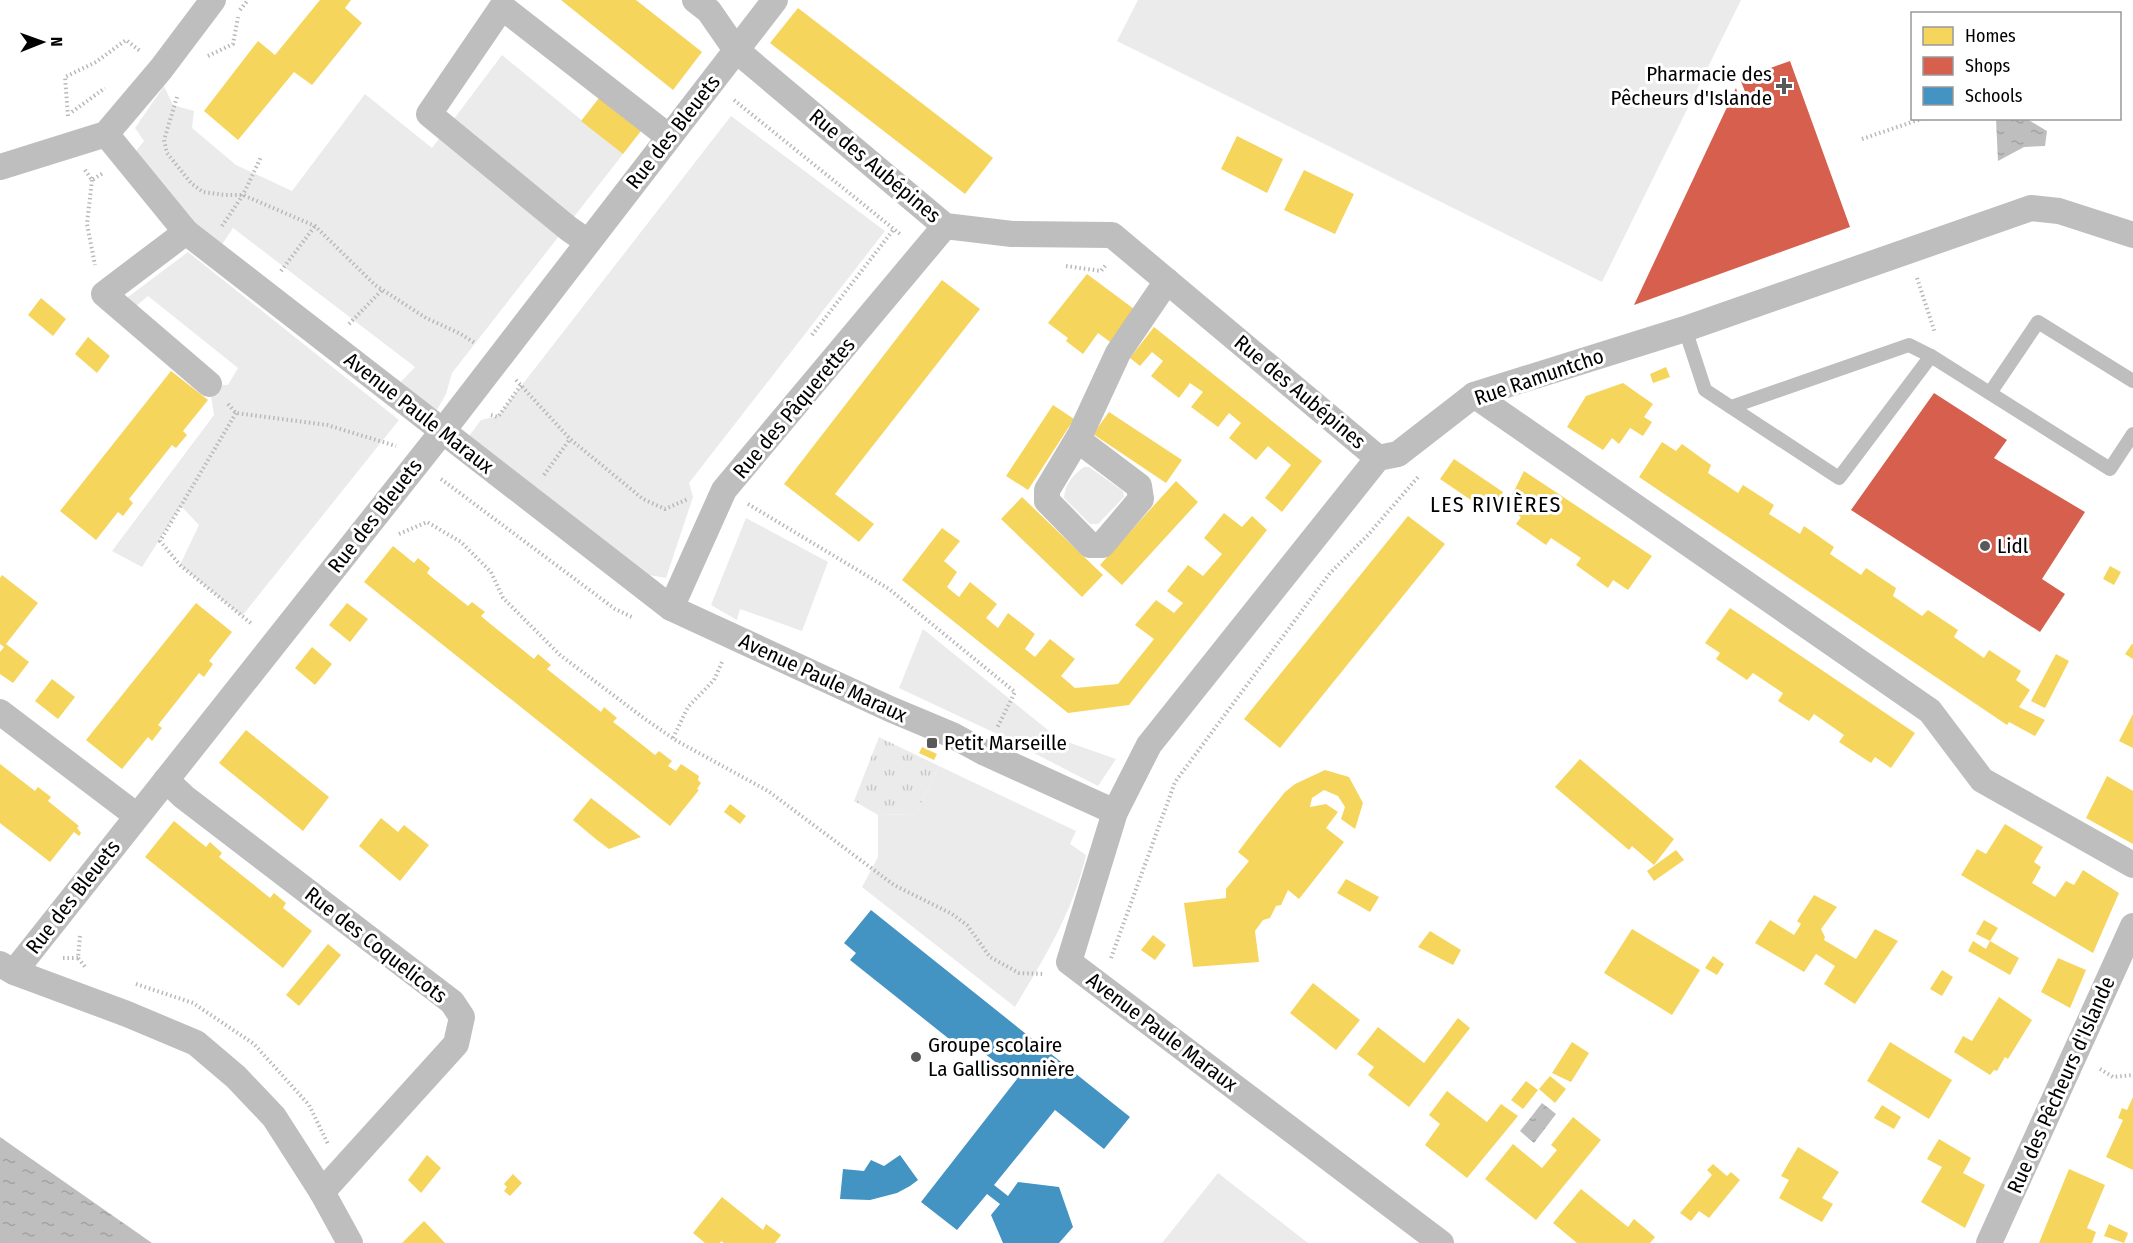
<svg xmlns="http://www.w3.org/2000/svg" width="2133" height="1243" font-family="'Fira Sans Condensed',sans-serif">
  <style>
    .grass { fill: #ebebeb }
    .park { fill: url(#park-tufts) }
    .water { fill: url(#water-ripples) }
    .homes { fill: #f6d55c }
    .shops { fill: #d6604d }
    .schools { fill: #4393c3 }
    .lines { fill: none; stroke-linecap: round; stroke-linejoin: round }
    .path { stroke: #b9b9b9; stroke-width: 4; stroke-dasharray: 1.5 3; stroke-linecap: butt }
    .service { stroke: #bebebe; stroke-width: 14 }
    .minor { stroke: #bebebe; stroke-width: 26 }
    .poi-dot { fill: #595959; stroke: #fff; stroke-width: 2 }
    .labels { text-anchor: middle; stroke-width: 6; stroke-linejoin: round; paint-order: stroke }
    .poi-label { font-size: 21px; fill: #000; stroke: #fff; text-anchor: start }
    .street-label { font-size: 21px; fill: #000; stroke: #fff }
    .neighbourhood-label { font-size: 22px; letter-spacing: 1.5px; fill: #000; stroke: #fff }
  </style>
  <defs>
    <pattern id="park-tufts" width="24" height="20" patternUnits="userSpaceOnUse" patternTransform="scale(1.5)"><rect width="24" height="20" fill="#ebebeb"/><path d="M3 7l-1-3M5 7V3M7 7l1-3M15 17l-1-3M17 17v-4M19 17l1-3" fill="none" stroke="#c8c8c8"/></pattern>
    <pattern id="water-ripples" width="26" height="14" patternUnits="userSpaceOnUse" patternTransform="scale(1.5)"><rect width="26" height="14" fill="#bebebe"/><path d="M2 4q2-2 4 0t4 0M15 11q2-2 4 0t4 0" fill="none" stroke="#a2a2a2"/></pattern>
  </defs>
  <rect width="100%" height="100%" fill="#fff"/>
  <g class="grass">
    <path d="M1138,0h603l-139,282 -485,-241z"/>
    <path d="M502,55l121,99 -171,219 -6,21 -16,28 -39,-30 24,-25 -182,-139 -18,27 -87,-94 16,-20 -9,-13 29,-42 9,19 21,6 -2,17 44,37 56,26 73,-97 67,54z"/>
    <path d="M731,116l154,115 -196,252 4,14 -27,81 -45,-8 -160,-123 20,-27 17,-4z"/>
    <path d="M188,252l211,168 -157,196 -62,-51 19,-40 -18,-19 -39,61 -30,-16 102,-136 -5,-31 19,1 10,-17 -90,-72 -21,18 1,-17z"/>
    <path d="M1084,467h5l34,24 1,6 -26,27h-8l-26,-26c1,-14 8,-22 20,-31z"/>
    <path d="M746,518l82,44 -26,69 -62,-22 -3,11 -26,-15z"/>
    <path d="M923,629l136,110 57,20 -18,27 -103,-53 -96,-45z"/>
    <path d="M939,766l137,65 -6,13 16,11c-13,57 -41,102 -71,152l-153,-120 16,-30v-42l38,-1z"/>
    <path d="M1218,1173l90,70h-146z"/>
  </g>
  <path class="park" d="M879,737l60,29 -23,48 -38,1 -24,-14z"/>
  <g class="water">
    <path d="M1996,119h31l20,12 -2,15 -21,1 -26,14z"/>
    <path d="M1542,1103l14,11 -22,29 -14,-12z"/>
    <path d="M0,1137l152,106h-152z"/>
  </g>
  <g class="homes">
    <path d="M320,0h31l-6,8 17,15 -50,62 -18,-13 -56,68 -34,-29 54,-70 17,14z"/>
    <path d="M561,0h75l66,52 -29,38z"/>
    <path d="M798,8l195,150 -28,36 -195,-151z"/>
    <path d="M599,98l42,33 -18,23 -42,-33z"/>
    <path d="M1237,136l46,23 -16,34 -46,-24z"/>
    <path d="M1304,170l50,24 -19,40 -51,-24z"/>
    <path d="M1087,274l51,38 -25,32 -15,-11 -15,21 -17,-13 2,-3 -20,-15z"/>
    <path d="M942,280l38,29 -145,185 39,30 -15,18 -75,-58z"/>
    <path d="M41,298l25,21 -13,17 -25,-21z"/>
    <path d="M1154,327l168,134 -40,51 -17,-14 26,-33 -23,-19 -12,14 -27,-22 12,-15 -12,-10 -11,14 -27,-20 12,-15 -13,-9 -11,15 -28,-22 12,-15 -11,-9 -12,14 -10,-8z"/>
    <path d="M88,337l22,19 -13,17 -22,-19z"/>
    <path d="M1666,367l4,10 -17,6 -3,-9z"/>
    <path d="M171,371l37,29 -25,31 4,4 -11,13 -4,-3 -43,54 4,4 -10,13 -5,-4 -22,28 -36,-29z"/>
    <path d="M1623,383l30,21 -9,13 8,5 -9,14 -13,-8 -11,16 -7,-6 -9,12 -36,-23 19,-31z"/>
    <path d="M1053,405l21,14 -46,71 -22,-14z"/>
    <path d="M1109,412l73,48 -16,23 -73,-49z"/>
    <path d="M1662,442l14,9 6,-7 29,21 -3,8 30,20 5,-8 31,20 -5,9 31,20 4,-8 30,21 -4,7 31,21 5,-7 30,20 -3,8 29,20 6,-6 30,20 -4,7 30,21 5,-8 32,21 -5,9 14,10 -11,17 26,13 -10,16 -26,-14 -2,3 -368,-248z"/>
    <path d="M1454,459l49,33 -13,21 -50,-34z"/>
    <path d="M1524,471l128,85 -24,34 -15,-10 -5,8 -32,-23 5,-7 -30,-20 -5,7 -30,-21 5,-7 -15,-10z"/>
    <path d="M1176,481l22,21 -76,83 -22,-20z"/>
    <path d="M1022,497l81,78 -21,22 -81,-78z"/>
    <path d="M1224,513l18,14 10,-11 15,14 -138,175 -61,8 -166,-133 40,-52 18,13 -16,20 13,11 -10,15 12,10 11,-15 27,22 -11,14 12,10 10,-15 27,21 -10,15 10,8 15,-18 25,20 -14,17 14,12 43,-4 36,-45 -19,-14 21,-25 18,13 9,-10 -16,-12 21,-26 15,11 19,-22 -18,-16z"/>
    <path d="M1408,516l37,28 -165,204 -36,-29z"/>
    <path d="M393,546l21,17 4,-5 12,10 -3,5 7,6 34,27 4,-4 13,10 -4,4 7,6 46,37 4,-5 13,11 -4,4 54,43 3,-5 13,11 -4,4 8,6 34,27 4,-4 13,10 -4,5 8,5 5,-7 18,12 -1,4 3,3 -4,6 2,1 -29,36 -306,-244z"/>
    <path d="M2110,566l11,6 -7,13 -11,-6z"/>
    <path d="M2,575l36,28 -32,41 23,18 -16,21 -13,-9v-22l4,-5 -4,-3v-66z"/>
    <path d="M196,603l36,29 -23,29 4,3 -9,13 -5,-4 -41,52 4,3 -10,13 -4,-4 -26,32 -36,-29z"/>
    <path d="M347,603l21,16 -18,23 -21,-17z"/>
    <path d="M1730,608l185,125 -24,35 -16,-11 -4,6 -32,-21 5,-7 -30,-21 -5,7 -31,-20 5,-8 -30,-20 -6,7 -31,-21 4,-6 -15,-10z"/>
    <path d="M2132,644h1v15l-8,-5z"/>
    <path d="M312,647l20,17 -17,21 -20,-17z"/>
    <path d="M2056,654l13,7 -24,47 -14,-7z"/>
    <path d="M52,679l23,18 -17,22 -23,-18z"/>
    <path d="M2133,714v34l-14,-7z"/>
    <path d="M246,730l83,67 -26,34 -84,-68z"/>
    <path d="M922,747l15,7 -3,6 -15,-7z"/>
    <path d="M1580,759l94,80 -20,26 -22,-19 -3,4 -74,-63z"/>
    <path d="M0,764l35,27 3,-4 13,10 -3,4 31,25 -2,2 4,5 -2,3 -5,-4 -24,30 -50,-39z"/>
    <path d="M1325,770l24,7 14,26 -8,26 -14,-10 4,-12 -7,-11 -14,-6 -12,8 -2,9 16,-3 12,8 -12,16 18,14 -45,57 -11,-9 -7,15 -5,1 -6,12 -7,2 -8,11 4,31 -66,5 -9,-64 42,-5v-9l23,-28 -11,-9 23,-30 24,-30 10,-8z"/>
    <path d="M2107,776l26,15v53l-47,-26z"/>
    <path d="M591,798l45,35 5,4 -32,12 -12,-9 -24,-20z"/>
    <path d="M730,804l16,12 -6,8 -16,-12z"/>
    <path d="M381,818l17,14 6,-7 25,20 -29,36 -41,-35z"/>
    <path d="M174,821l32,26 4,-5 12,11 -3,4 45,36 6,5 4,-5 12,10 -3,5 29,23 -29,37 -138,-111z"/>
    <path d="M2005,824l38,23 -9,15 7,5 -9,16 23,14 11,-16 8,4 9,-15 36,23 -26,60 -132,-78 16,-26 9,5z"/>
    <path d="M1676,850l8,10 -30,21 -7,-10z"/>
    <path d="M1346,879l33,18 -9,15 -33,-19z"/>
    <path d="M1814,895l23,12 -16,22 4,8 -1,3 32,19 19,-30 23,12 -43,63 -31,-20 11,-18 -19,-12 -12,18 -49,-29 15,-23 24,15 7,-11 -4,-3z"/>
    <path d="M1984,920l14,8 -8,13 -14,-7z"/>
    <path d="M1632,929l68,41 -28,45 -68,-42z"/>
    <path d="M1430,931l31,19 -8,15 -35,-18z"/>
    <path d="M1153,935l13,10 -11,15 -14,-10z"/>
    <path d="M1973,941l13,8 4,-8 29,17 -9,17 -42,-24z"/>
    <path d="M328,944l13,11 -42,51 -13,-11z"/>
    <path d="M1713,956l11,8 -7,11 -12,-7z"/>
    <path d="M2058,958l28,12 -16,38 -29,-16z"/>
    <path d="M1942,970l11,7 -11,19 -12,-7z"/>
    <path d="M1313,983l47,37 -24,30 -46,-37z"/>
    <path d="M1999,997l33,23 -24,39 -3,-2 -8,14 -3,-1 -4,5 -36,-23 9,-16 9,5z"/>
    <path d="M1458,1018l12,10 -61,79 -41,-32 6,-8 -17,-13 21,-27 46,36z"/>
    <path d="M1572,1042l17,11 -18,29 -19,-9z"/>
    <path d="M1890,1042l62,38 -23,39 -62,-38z"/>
    <path d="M1550,1076l16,13 -11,14 -16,-14z"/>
    <path d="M1526,1081l12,9 -15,19 -12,-9z"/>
    <path d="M1447,1091l40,31 14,-18 17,12 -51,62 -42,-33 15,-21 -11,-9z"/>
    <path d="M2133,1097v73l-27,-13 17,-37 -5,-2 4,-10 5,2z"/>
    <path d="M1882,1105l19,12 -7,12 -20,-11z"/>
    <path d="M1573,1117l28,23 -65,80 -51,-41 28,-35 29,24 15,-18 -6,-5z"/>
    <path d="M1939,1139l32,19 -8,15 22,12 -20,43 -44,-26 21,-35 -15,-8z"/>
    <path d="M1798,1147l41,25 -17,26 11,6 -11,18 -43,-24 10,-18 -8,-4z"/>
    <path d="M427,1155l14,13 -20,25 -13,-13z"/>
    <path d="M1713,1164l14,12 4,-4 9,8 -31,38 -10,-7 -8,10 -11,-8 32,-38 -5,-5z"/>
    <path d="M2069,1169l36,16 -18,43 9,4 -4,11h-53z"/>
    <path d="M513,1174l9,9 -12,13 -6,-5 3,-4 -3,-3z"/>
    <path d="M1581,1189l47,38 6,-8 21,18 -5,6h-73l-24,-20z"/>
    <path d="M722,1197l41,33 3,-6 15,11 -6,8h-51l-3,-2 -1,2h-15l-12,-10z"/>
    <path d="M424,1221l21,22h-43z"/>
    <path d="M2109,1224l19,9 -4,10 -20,-7z"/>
  </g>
  <g class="shops">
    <path d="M1790,61l60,166 -216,78 102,-217 3,9 7,-3 -6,-15z"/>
    <path d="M1934,393l73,47 -13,18 91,54 -43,67 23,15 -25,38 -189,-122z"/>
  </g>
  <g class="schools">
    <path d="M871,910l259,207 -26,32 -49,-39 -61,75 14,11 10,-14 41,5 14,40 -14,16h-56l-12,-28 9,-11 -13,-10 -30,36 -36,-28 96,-123 -47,-37 -7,8 -113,-90 6,-7 -12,-10z"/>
    <path d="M900,1155l18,25 -8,6 -13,7 -27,7 -30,-1 3,-30 21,2 7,-11 13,6z"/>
  </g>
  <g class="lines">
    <g class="path">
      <path d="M240,10l8,-10"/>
      <path d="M208,56l25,-12 5,-27"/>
      <path d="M177,97l-13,43 3,13 24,30 12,9 22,3h18l72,31 60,59 51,33 33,15 16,10"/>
      <path d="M734,100l166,134"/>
      <path d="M72,112l33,-24"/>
      <path d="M68,116l-3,-39 31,-15 30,-22 14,11"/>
      <path d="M1862,139l62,-21"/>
      <path d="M85,170l7,10 11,-7"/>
      <path d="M92,180l-5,44 8,41"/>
      <path d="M222,226l21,-31 18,-38"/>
      <path d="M1066,266l35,5 5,-6"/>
      <path d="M281,271l34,-45"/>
      <path d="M1917,278l18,55"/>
      <path d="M349,324l33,-34"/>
      <path d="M812,335l82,-106"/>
      <path d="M516,380l54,59 73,60 22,10 23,-10"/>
      <path d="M228,404l8,9 91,12 69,21"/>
      <path d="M236,413l-76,128 20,24 73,60"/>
      <path d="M491,415l7,2 23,-32"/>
      <path d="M544,475l26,-36"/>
      <path d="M441,479l174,130 19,9"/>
      <path d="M748,504l141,85 126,103 -18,36"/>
      <path d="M399,534l28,-12 34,20 30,30 12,26 57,57 85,64 32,22 91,50 126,94 58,29 15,11 23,32 29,16 25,1"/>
      <path d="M673,738l15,-31 26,-27 8,-18"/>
      <path d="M80,936l-2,22 8,10"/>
      <path d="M63,958h15"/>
      <path d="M1111,958l64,-176 155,-209 37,-37 51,-59"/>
      <path d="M136,984l57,19 61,41 55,61 19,39"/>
      <path d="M2100,1069l13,8 20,-2"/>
    </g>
    <g class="service">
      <path d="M1685,329l20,61 134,88 92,-122 179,113 23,-35"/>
      <path d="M1990,393l48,-71 95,59"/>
      <path d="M1731,407l178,-62 22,11"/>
    </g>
    <g class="minor">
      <path d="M695,0l14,11 27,39 209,176 67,8 100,1 266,223"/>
      <path d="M106,134l80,98 485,376 219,101 62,26 33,18 130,59"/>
      <path d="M0,167l106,-33 55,-65 52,-69"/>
      <path d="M186,232l-82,62 105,90"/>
      <path d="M588,242l-19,-13 -140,-115 73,-107 167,130"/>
      <path d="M1474,395l456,316 52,69 151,85"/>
      <path d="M1078,440l61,46 2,13 -39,46h-12l-43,-44v-11l33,-55 38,-82 49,-72"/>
      <path d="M671,608l53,-118 221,-264"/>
      <path d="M0,712l137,104"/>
      <path d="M166,780l18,17 268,205 10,15 -6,27 -134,148"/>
      <path d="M0,964l14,8 113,42 69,29 40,34 38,40 48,75 28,51"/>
      <path d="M14,972l428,-540 333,-432"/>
      <path d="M1441,1243l-372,-281 46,-150 34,-67 229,-287 20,-4 76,-59 211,-66 346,-121 28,3 74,24"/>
      <path d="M1989,1243l144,-317"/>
    </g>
  </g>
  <g class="poi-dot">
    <path d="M1781 77h6v6h6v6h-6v6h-6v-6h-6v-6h6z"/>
    <circle cx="1985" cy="546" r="6"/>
    <rect x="926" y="737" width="12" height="12" rx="3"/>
    <circle cx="916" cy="1057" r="6"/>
  </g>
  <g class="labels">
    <g class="poi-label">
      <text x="1772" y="81" text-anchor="end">Pharmacie des<tspan x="1772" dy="24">Pêcheurs d'Islande</tspan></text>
      <text x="1997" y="553">Lidl</text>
      <text x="944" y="750">Petit Marseille</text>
      <text x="928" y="1052">Groupe scolaire<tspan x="928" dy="24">La Gallissonnière</tspan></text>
    </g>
    <g class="street-label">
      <text transform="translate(673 132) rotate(-52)" y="7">Rue des Bleuets</text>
      <text transform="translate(875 166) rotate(40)" y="7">Rue des Aubépines</text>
      <text transform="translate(1539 377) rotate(-19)" y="7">Rue Ramuntcho</text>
      <text transform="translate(1300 392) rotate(40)" y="7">Rue des Aubépines</text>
      <text transform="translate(794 408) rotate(-50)" y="7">Rue des Pâquerettes</text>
      <text transform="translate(419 413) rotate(38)" y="7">Avenue Paule Maraux</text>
      <text transform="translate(375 516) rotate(-52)" y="7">Rue des Bleuets</text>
      <text transform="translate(823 678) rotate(25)" y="7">Avenue Paule Maraux</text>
      <text transform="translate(73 897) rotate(-52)" y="7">Rue des Bleuets</text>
      <text transform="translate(376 945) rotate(38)" y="7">Rue des Coquelicots</text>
      <text transform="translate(1162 1032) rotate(37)" y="7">Avenue Paule Maraux</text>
      <text transform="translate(2061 1085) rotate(-66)" y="7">Rue des Pêcheurs d'Islande</text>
    </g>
    <g class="neighbourhood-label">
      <text x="1496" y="512">LES RIVIÈRES</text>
    </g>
  </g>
  <rect x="1911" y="12" width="210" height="108" fill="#ffffff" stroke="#999999" stroke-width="1.5"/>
  <rect x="1923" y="27" width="30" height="18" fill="#f6d55c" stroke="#999999" stroke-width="1.5"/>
  <text x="1965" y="42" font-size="18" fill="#000000">Homes</text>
  <rect x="1923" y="57" width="30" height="18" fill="#d6604d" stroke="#999999" stroke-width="1.5"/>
  <text x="1965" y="72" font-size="18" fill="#000000">Shops</text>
  <rect x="1923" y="87" width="30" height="18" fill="#4393c3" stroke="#999999" stroke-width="1.5"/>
  <text x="1965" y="102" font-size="18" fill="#000000">Schools</text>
  <g transform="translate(42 42) rotate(89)" stroke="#ffffff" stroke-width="4.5" paint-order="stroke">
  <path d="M0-4.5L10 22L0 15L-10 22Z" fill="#000000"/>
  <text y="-9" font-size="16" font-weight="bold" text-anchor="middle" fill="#000000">N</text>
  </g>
</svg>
